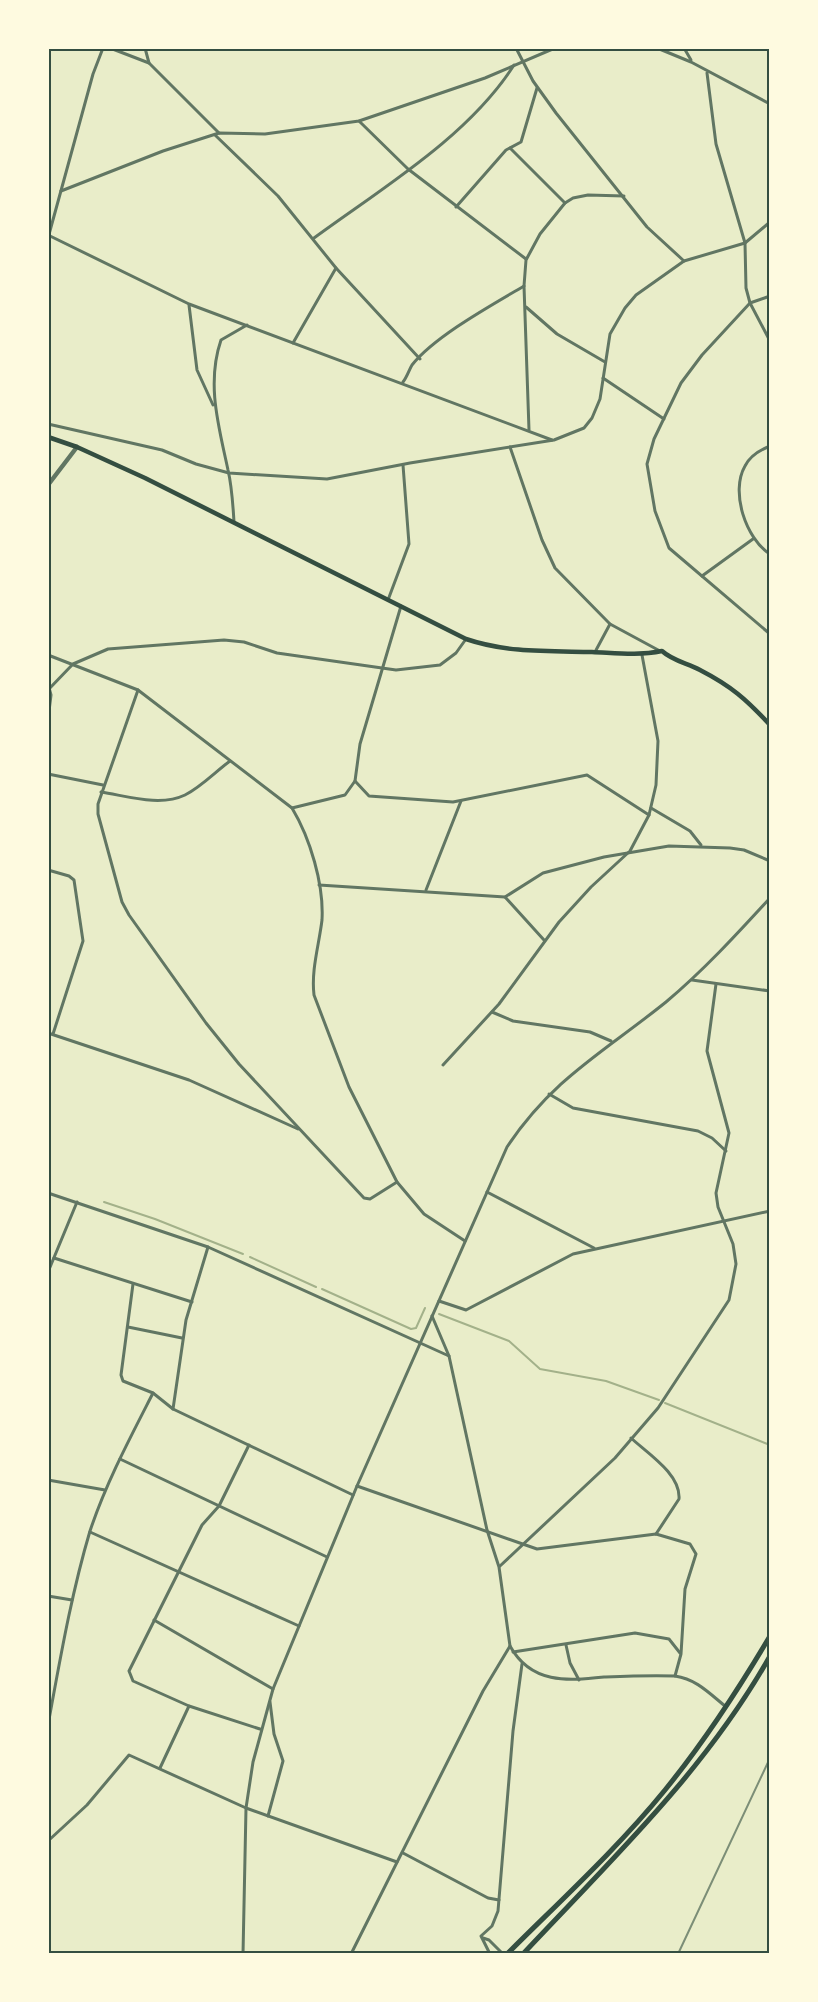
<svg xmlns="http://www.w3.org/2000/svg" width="818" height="2002" font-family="Commissioner,sans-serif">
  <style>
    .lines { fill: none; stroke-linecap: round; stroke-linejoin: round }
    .stream { stroke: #a3b18a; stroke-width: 2 }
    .minor { stroke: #617663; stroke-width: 3 }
    .tertiary { stroke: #617663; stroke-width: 4.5 }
    .secondary { stroke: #344e41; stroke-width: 4.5 }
    .trunk { stroke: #344e41; stroke-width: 5 }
    .rail { stroke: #7c8e77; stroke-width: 2 }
    .neatline { fill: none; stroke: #344e41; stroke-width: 2 }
  </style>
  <rect width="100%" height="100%" fill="#e9edc9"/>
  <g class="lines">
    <g class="stream">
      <path d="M104,1202l51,17 88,35"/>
      <path d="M250,1257l66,30"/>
      <path d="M322,1289l89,40 5,-1 9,-20"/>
      <path d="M439,1314l70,27 31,28 66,12 53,19"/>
      <path d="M665,1403l105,42"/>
    </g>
    <g class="minor">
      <path d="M110,48l39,15"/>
      <path d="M145,48l4,15 70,70"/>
      <path d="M516,48l17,33 23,32 91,114 37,34"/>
      <path d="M657,48l34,14 79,42"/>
      <path d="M684,48l7,12"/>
      <path d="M707,73l9,71 29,99 1,45 4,15 20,38"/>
      <path d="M359,121l49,48 118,90"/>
      <path d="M215,135l63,61 58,72 84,91"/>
      <path d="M510,148l55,55"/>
      <path d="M61,191l102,-40 56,-18 46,1 94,-13 126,-43 70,-30"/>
      <path d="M456,207l50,-57 15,-8 16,-54"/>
      <path d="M48,235l141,69 363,136"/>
      <path d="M48,238l45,-164 10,-26"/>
      <path d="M314,238c68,-50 154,-101 200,-173"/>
      <path d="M770,296l-20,7 -48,52 -21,28 -27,56 -7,25 8,47 14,37 101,86"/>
      <path d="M189,305l8,65 16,35"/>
      <path d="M526,307l31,27 48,28"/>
      <path d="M293,343l43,-75"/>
      <path d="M603,378l61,41"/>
      <path d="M403,382c4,-5 6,-12 9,-17 23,-29 80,-60 112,-79"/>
      <path d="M48,424l114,26 34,14 33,9 98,6 83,-16 144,-23 30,-12 8,-10 8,-19 10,-65 15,-26 11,-13 48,-34 61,-18 25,-21"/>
      <path d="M529,430l-5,-144 2,-26 14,-26 25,-31 8,-5 15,-3 36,1"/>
      <path d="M770,446c-10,4 -20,10 -25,20 -15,26 1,73 25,88"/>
      <path d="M510,447l32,93 13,28 55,56 50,27"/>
      <path d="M234,522c-1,-17 -2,-35 -6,-52 -9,-43 -22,-86 -7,-130l26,-15"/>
      <path d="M702,576l51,-37"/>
      <path d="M388,600l21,-56 -6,-79"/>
      <path d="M595,652l15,-28"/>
      <path d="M48,655l90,35 154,118c18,30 32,76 30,112 -3,25 -11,50 -8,75l35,92 48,95 27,32 41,27"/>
      <path d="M48,684l3,11 -3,24"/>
      <path d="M48,690l25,-26 35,-15 116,-9 20,2 33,11 119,17 44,-5 16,-12 10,-14"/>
      <path d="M138,690l-40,114v10l24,88 7,13 77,108 33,41 125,134 6,1 27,-17"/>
      <path d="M48,774l55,11"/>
      <path d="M355,781l14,15 84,6 134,-27 62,40"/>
      <path d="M101,792c26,4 59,15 84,3 16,-8 30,-23 45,-34"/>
      <path d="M292,808l53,-13 10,-14 5,-37 41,-138"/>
      <path d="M651,808l39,23 11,14"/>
      <path d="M48,870l21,6 5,4 9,61 -30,93"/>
      <path d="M319,885l186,12 38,-24 61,-16 65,-11 61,2 14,2 26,11"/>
      <path d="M426,890l35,-89"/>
      <path d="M505,897l39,43"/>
      <path d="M692,980l78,11"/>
      <path d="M492,1012l21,9 77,11 21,9"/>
      <path d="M48,1033l141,47 109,49"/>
      <path d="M443,1065l56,-61 60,-82 32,-35 39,-36 19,-36 7,-30 2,-44 -16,-86"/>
      <path d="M549,1094l24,14 125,23 14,7 14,13"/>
      <path d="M487,1192l107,56"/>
      <path d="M48,1193l160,54 241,109"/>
      <path d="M54,1258l138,44"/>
      <path d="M48,1272l29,-70"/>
      <path d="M133,1284l-12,91 2,6 30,12 20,16 180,86"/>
      <path d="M439,1301l27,9 107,-56 197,-43"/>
      <path d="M128,1327l54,11"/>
      <path d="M173,1409l13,-89 22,-73"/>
      <path d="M631,1438c16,15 50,36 48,61l-23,35"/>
      <path d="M249,1445l-30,61 -17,19 -73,146 4,10 56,25 71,23"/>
      <path d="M120,1459l207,98"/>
      <path d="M48,1480l57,10"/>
      <path d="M357,1486l180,63 119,-15 34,10 6,10 -11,35 -4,65 -6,22"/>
      <path d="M90,1532l209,94"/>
      <path d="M500,1566l115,-108 43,-50 71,-108 7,-36 -3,-20 -15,-37 -2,-14 13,-60 -22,-82 9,-67"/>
      <path d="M48,1596l24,4"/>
      <path d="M154,1620l119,69"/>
      <path d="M566,1645l4,18 9,17"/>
      <path d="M510,1646c21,38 57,35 94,31 24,-1 47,-2 71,-1 21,3 34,17 50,30"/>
      <path d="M513,1652l122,-19 34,6 11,14"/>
      <path d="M48,1725c12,-65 23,-130 42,-194 16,-48 40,-93 63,-138"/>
      <path d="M160,1768l29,-62"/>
      <path d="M268,1816l15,-55 -9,-27 -4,-32"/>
      <path d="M48,1841l39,-36 42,-50 117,53 151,54"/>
      <path d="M403,1853l85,45 11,2"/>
      <path d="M483,1938l6,2 14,14"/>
      <path d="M243,1954l3,-146 7,-46 20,-73 84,-203 150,-339c46,-69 97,-95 159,-145 38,-32 71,-68 104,-104"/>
      <path d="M351,1954l132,-263 27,-45 -11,-79 -12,-37 -38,-174 -17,-40"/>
      <path d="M490,1954l-9,-18 11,-10 6,-15 15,-180 9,-67"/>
    </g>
    <path class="tertiary" d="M48,485l29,-38"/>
    <path class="secondary" d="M48,437l29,10 68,31 321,161c41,14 83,12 126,13 24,1 46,4 70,-1 11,10 25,12 38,19 31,16 46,29 70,55"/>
    <g class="trunk">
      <path d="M507,1954c53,-53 110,-105 158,-164 39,-48 73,-100 105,-154"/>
      <path d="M523,1954c88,-94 183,-184 247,-298"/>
    </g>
    <path class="rail" d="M678,1954l92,-196"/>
  </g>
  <rect width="818" height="2002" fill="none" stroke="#fefae0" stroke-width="99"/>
  <rect x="50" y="50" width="718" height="1902" class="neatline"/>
</svg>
